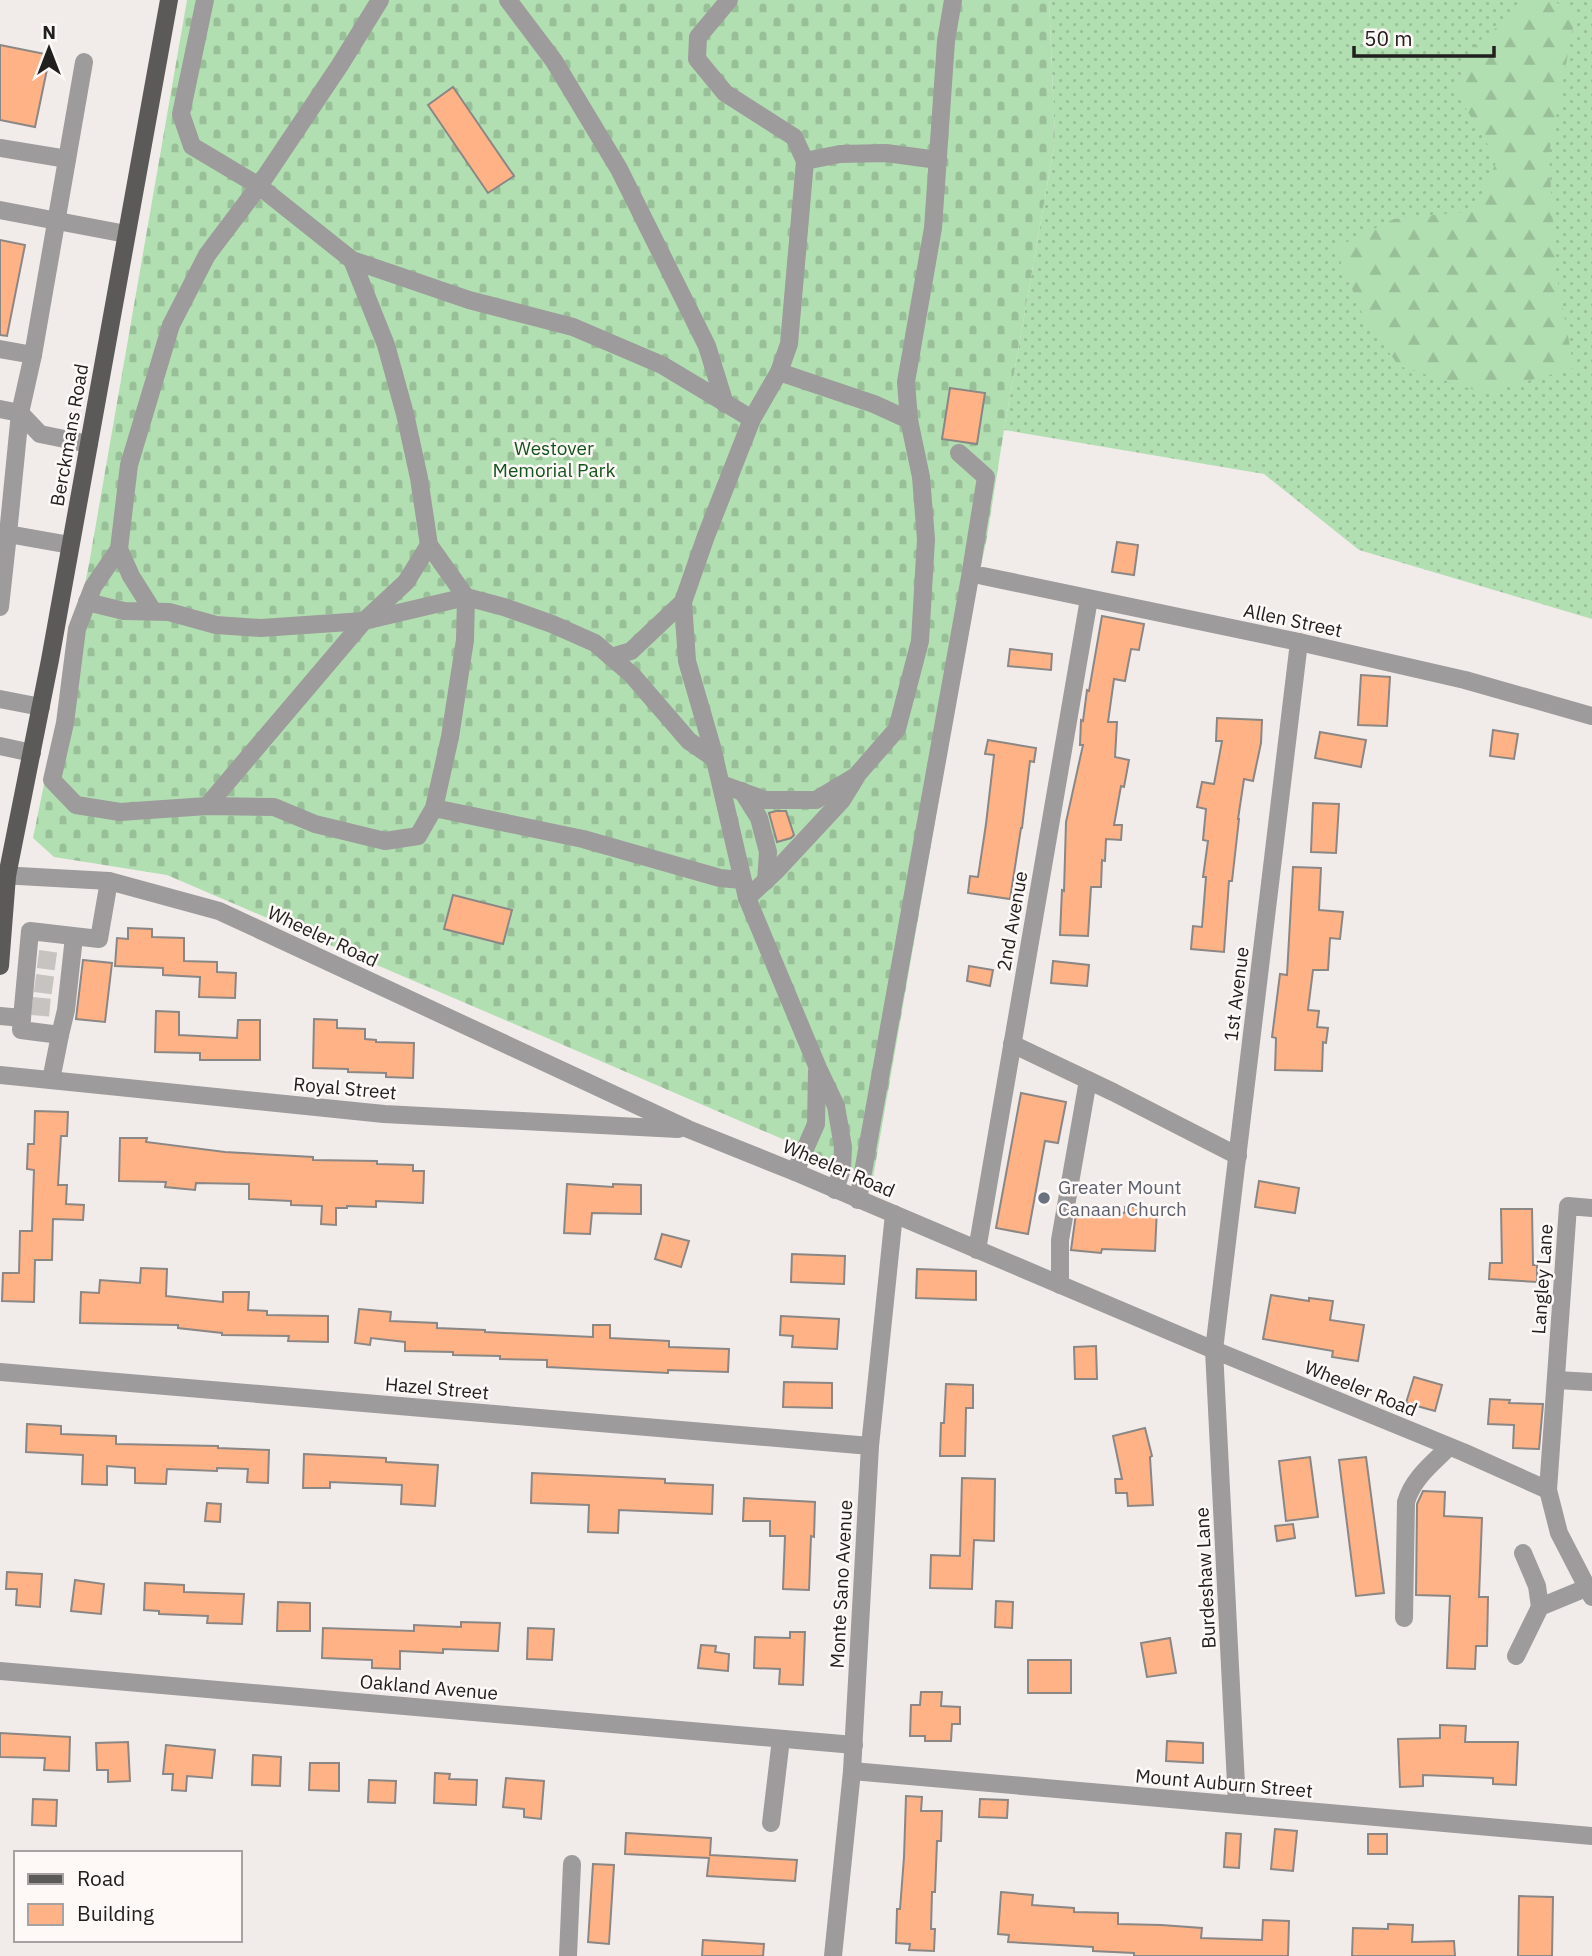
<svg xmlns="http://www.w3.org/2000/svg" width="1592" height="1956" font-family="'IBM Plex Sans',sans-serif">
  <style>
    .grass { fill: url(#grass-dots) }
    .forest { fill: url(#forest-firs) }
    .cemetery { fill: url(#cemetery-stones) }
    .building { fill: #ffb286; stroke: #8b8785; stroke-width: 2 }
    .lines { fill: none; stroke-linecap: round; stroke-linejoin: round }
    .minor-tunnel { stroke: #c7c3c1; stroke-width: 18; stroke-dasharray: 18 9; stroke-linecap: butt }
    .minor { stroke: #9d9b9b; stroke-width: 18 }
    .major { stroke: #5c5959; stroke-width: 18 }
    .worship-dot { fill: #6b7280; stroke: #fef9f7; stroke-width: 2.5 }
    .labels { text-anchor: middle; stroke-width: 5; stroke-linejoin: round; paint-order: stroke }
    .street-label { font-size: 19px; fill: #21201f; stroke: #fef9f7 }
    .park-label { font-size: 19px; fill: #12541b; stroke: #fef9f7 }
    .worship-label { font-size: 19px; fill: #5b616d; stroke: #fef9f7; text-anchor: start }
  </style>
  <defs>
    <pattern id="grass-dots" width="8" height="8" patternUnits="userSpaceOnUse" patternTransform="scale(1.75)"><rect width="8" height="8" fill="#b2dfb2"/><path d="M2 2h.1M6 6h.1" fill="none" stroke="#99bf99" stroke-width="1.8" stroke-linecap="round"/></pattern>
    <pattern id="forest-firs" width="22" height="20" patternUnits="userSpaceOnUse" patternTransform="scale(1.75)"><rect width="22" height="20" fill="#b2dfb2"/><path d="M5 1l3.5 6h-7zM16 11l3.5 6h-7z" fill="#99bf99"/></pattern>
    <pattern id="cemetery-stones" width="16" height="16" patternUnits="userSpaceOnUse" patternTransform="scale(1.75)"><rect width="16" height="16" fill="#b2dfb2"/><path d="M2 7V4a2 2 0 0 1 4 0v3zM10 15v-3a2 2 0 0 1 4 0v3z" fill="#99bf99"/></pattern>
  </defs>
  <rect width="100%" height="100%" fill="#f1ecea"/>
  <path class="grass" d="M1049,0h543v619l-233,-69 -95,-76 -260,-44 51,-289z"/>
  <path class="forest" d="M1531,0h20l25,12 -27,142 7,118 18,96 -90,25 -85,-27 -35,-48 -29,-70 59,-29 81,-8 22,-51 -43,-71 19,-43z"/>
  <path class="cemetery" d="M187,0h862l6,141 -51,289 -17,107 -17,83 -97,558 -706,-303 -113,-18 -21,-19 56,-274z"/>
  <g class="building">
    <path d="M0,45l50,10 -15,72 -35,-7z"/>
    <path d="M453,87l61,89 -26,17 -60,-88z"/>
    <path d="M0,240l25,5 -18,91 -7,-1z"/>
    <path d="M950,388l35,5 -8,51 -35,-5z"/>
    <path d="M1117,542l21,3 -4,30 -22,-3z"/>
    <path d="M1102,616l42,8 -5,26 -8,-1 -6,32 -11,-2 -6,43h9l-2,35 14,3 -5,27 -3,-1 -7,39h8l-1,15 -15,-1 -1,22 -3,-1 -1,27h-10l-3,49 -28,-1 2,-45 2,1 2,-69 17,-77h-3l1,-25 2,1 4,-31 2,1z"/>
    <path d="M1010,649l42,5 -1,16 -43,-4z"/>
    <path d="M1361,675l29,2 -3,49 -29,-1z"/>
    <path d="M1217,718l45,2 -1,23 -8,38 -9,-2 -6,40h1l-7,62h-3l-5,71 -33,-3 2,-23 9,1 4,-50h-3l5,-36 -5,-1 3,-31 -9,-2 5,-25 12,2 8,-43h-6z"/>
    <path d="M1493,730l25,4 -4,25 -24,-3z"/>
    <path d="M1320,732l46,8 -5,27 -46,-9z"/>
    <path d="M988,740l48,8 -2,14 -4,-1 -8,67h-1l-11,71 -42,-6 2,-17 8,1 8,-53 8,-69 -9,-1z"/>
    <path d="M1313,803l26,1 -3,49 -25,-1z"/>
    <path d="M776,811h10l8,24 -3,3 -14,4 -8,-29z"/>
    <path d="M1293,867l28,1 -2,42 24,2 -3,27 -10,-1 -2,32h-15l-5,40 11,1 -2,16 11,1 -2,15 -3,-1 -1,29 -47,-1 1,-32 -4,-1 8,-63 7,1z"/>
    <path d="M453,895l59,15 -9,34 -59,-15z"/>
    <path d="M128,928l24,1v8l32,1v23l33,1v10l19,1 -1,25 -36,-1 1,-20 -37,-2v-7l-48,-2 2,-28 11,1z"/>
    <path d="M83,960l29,3 -7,59 -29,-3z"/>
    <path d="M1053,961l36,4 -2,21 -36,-3z"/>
    <path d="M969,966l24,4 -3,16 -23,-5z"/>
    <path d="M156,1011l23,1v23l58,3 1,-18h22v40h-60v-7l-45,-1z"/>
    <path d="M314,1019l23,1v8l28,1v10l11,1v2l38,1 -1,35 -27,-1v-4l-38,-1v-3l-35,-1z"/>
    <path d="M1021,1093l45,9 -8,41 -13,-2 -17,93 -32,-6z"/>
    <path d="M35,1111l33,1 -1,24h-6l-3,49h9l-1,19 18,1 -1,15 -30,-1 -1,41h-17l-1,42 -32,-1 1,-28h16l1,-42h12l2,-61 -7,-1 1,-25h6z"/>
    <path d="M120,1138h27l-1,4 79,10 88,5v3l64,1v3l36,1v6h11l-1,32 -47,-2v6l-29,-1v2h-11v17l-15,-1 1,-18 -31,-1v-4l-42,-2v-15l-53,-1 -1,7 -30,-3 1,-5 -47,-1z"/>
    <path d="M1259,1181l40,7 -4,25 -40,-6z"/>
    <path d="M567,1184l46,3v-3l28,1v29l-49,-1 -2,21 -26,-1z"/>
    <path d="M1125,1207l32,1 -2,43 -53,-2 -1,4 -30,-3 5,-37 13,1 1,-5 35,4z"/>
    <path d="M1501,1209h31l1,56h4v17l-48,-3 1,-16h12z"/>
    <path d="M662,1234l27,7 -8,26 -26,-8z"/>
    <path d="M792,1254l53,2 -1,28 -53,-2z"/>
    <path d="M141,1268l26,1 -1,27 57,6v-10h26l-1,18 19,1v4l61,1v26l-40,-1 1,-5 -67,-1v-2l-44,-5v-3l-98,-2 1,-31 18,1 1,-13 40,3z"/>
    <path d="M917,1269l59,2v29l-60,-2z"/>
    <path d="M1271,1295l38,6v-3l24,3 -3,19 34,5 -6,36 -26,-4 1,-6 -70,-12z"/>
    <path d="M359,1309l32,3 -1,9 47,2v5l48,2v2l108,5v-12h17v13l59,3v6l60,2 -1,23 -60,-2v3l-121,-6v-7l-47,-1v-3l-47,-1v-3l-48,-1v-9l-34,-4 -1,7 -15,-2z"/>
    <path d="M781,1316l58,3 -2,30 -45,-2 1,-11 -13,-1z"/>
    <path d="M1096,1346l1,33h-22l-1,-32z"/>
    <path d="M1414,1377l28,8 -7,26 -29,-8z"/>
    <path d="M784,1382l48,1v25l-49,-1z"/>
    <path d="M946,1384l27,1v23h-7l-1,48h-25l1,-33h3z"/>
    <path d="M1490,1399l20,1 -1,3 34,1 -4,45 -26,-1 1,-23 -26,-1z"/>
    <path d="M27,1424l34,2v8l55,2v8l102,2v2l51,2 -1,33 -21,-1 1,-13 -31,-1v3l-50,-2 -1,15 -31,-1v-15l-28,-2v19l-25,-1 1,-29 -57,-3z"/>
    <path d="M1145,1428l7,28 -2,1 3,48 -25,1 -1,-13h-11l-1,-14h7l-9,-43z"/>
    <path d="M304,1454l82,4v4l52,3 -3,41 -34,-2 1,-19 -72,-3v6h-27z"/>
    <path d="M1310,1457l8,60 -32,4 -7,-60z"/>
    <path d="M1366,1457l18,136 -28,3 -17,-136z"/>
    <path d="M532,1473l133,6v4l48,2 -1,29 -93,-4 -1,23 -30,-1 1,-27 -58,-2z"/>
    <path d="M962,1478l33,1 -1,62 -20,-1 -2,49 -42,-1 1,-33 29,1z"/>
    <path d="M1423,1491l22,1 -1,24 38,2 -3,79h9l-1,49h-11l-1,23 -28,-1 3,-72 -34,-1 1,-91z"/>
    <path d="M744,1498l71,4 -1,35 -3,-1 -2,54 -26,-1 2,-53h-15v-15h-27z"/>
    <path d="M207,1503l14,1 -1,18 -15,-1z"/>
    <path d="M1293,1524l2,14 -18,3 -2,-15z"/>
    <path d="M7,1572l35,2 -2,33 -24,-2 1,-16h-11z"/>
    <path d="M75,1580l29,4 -3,30 -30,-3z"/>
    <path d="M145,1583l39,2v7l60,2 -2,30 -35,-1 1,-7 -49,-2v-3l-15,-1z"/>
    <path d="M996,1601l17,1 -1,26 -17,-1z"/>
    <path d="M278,1602l32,1v28h-33z"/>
    <path d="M461,1622l39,1 -2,28 -55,-2v4l-43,-2v18l-28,-1v-8l-50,-2 1,-30 91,3v-6l47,2z"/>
    <path d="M528,1628l26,1 -2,31 -25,-1z"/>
    <path d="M790,1632h15l-2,53 -24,-1 1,-15 -26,-1 1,-31 35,1z"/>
    <path d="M1170,1638l6,35 -29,4 -6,-34z"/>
    <path d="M701,1645l15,1 -1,6 14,2 -1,17 -30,-3z"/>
    <rect x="1028" y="1660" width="43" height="33"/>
    <path d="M921,1692h21l-1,14 19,1v17h-8l-1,17h-26v-5h-15l1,-31h9z"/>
    <path d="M1440,1725l26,1 -1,16h53l-2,43 -23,-1v-6l-70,-3v11l-23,1 -2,-48 42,-1z"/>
    <path d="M0,1733l70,4 -1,34 -25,-1 1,-12 -45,-1z"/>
    <path d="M1167,1741l36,2v20l-37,-2z"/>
    <path d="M128,1742l2,39 -22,1v-12h-11l-1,-27z"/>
    <path d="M166,1745l49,5 -3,28 -25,-2 -1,15 -14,-1 1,-16h-10z"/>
    <path d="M253,1755l28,2 -1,29 -28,-1z"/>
    <path d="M310,1763h29v28l-30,-1z"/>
    <path d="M435,1773l15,1 -1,5 28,1 -1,25 -42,-2z"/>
    <path d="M506,1778l38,3 -3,38 -17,-2v-8l-21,-2z"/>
    <path d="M369,1780l27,1 -1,22 -27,-1z"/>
    <path d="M906,1796l16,1 -1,14h21l-1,30h-4l-2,51h-3l-1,37h4l-1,22 -25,-1 1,-6 -14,-1 1,-34h3l4,-52z"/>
    <path d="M33,1799l24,1 -1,26 -24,-1z"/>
    <path d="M980,1799l28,1 -1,18 -28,-1z"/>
    <path d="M1275,1829l22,2 -4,40 -22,-2z"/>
    <path d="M626,1833l85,5 -1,17 87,5 -2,21 -88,-5 2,-18 -84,-4z"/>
    <path d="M1226,1833l15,1 -2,34 -15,-1z"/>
    <rect x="1368" y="1834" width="19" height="20"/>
    <path d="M593,1864l21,1 -5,79 -21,-2z"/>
    <path d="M1001,1892l32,3 -1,10 42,3v4l44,1v11l43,1 41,3 -1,10 61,2 1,-20 26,1 -1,35h-154v-3l-41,-2v-4l-85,-5 1,-7 -11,-1z"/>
    <path d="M1519,1896l34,1 -1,59h-34z"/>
    <path d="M1388,1924l25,1 -1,17 42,-1 1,15h-103l1,-28 35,1z"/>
    <path d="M703,1940l61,4 -1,12h-61z"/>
  </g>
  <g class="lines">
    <g class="minor-tunnel">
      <path d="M38,959l22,3"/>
      <path d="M35,983l22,3"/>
      <path d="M32,1006l22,2"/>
    </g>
    <g class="minor">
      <path d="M205,0l-24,114 11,32 67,40 93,74 117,40 104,27 89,38 90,54"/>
      <path d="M508,0l46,61 65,108 88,177 18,58"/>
      <path d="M729,0l-31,37 -1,22 28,34 69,44 11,24 -16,183 -10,28 -27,47 -46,117 -23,66 4,59 25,86 35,151 71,170 18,38 7,41 -1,22 -7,21"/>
      <path d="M0,148l67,11"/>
      <path d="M805,161l35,-7 46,-1 52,7"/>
      <path d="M0,210l126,24"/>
      <path d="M352,260l34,85 19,69 14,64 10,67 37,52 -1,43 -15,97 -16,71 -16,28 -33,5 -70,-17 -41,-17 -67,-1 -87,6 -44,-7 -24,-25 13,-57 12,-94 16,-42 26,-38 10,-84 42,-140 36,-70 52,-69 81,-121 40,-65"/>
      <path d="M0,349l33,6"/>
      <path d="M779,372l95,32 35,16"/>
      <path d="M0,409l20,4 13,-58 51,-293"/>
      <path d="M20,413l20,21 49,10"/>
      <path d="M0,532l8,2 12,-121"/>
      <path d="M119,549l12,27 22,35"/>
      <path d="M983,576l316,66 166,38 127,36"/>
      <path d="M87,602l37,9 45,1 47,13 45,3 103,-7 102,-24 38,10 48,17 43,19 37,32 57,66 26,18"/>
      <path d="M0,607l8,-73 62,11"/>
      <path d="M611,657l20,-6 52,-49"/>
      <path d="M0,699l41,8"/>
      <path d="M0,746l32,7"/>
      <path d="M721,784l44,16h51l40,-24 41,-47 23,-88 6,-102 -5,-62 -12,-57 -3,-38 27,-154 13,-187 7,-41"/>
      <path d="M742,791l17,27 9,34 -2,29"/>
      <path d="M207,806l157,-185 42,-39 23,-37"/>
      <path d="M434,808l149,31 137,39 22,2"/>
      <path d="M0,875l109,6 110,30 469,218 107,43 419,178 249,102 85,38"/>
      <path d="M747,898l28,-26 67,-72 13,-21"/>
      <path d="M0,1016l22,2 8,-87 69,8 10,-58"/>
      <path d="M22,1018l-1,12 39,5 6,-25 8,-73"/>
      <path d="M1012,1044l101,48 125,64"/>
      <path d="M0,1075l384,39 294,15"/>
      <path d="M51,1080l9,-45"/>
      <path d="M795,1172l21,-48 1,-53"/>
      <path d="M858,1200l112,-623 16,-100 -27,-24"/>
      <path d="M1592,1208l-24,-2 -20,284 11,43 33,64"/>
      <path d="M977,1250l112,-651"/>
      <path d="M1060,1285v-45l28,-160"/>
      <path d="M0,1372l870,74"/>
      <path d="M1557,1380l35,2"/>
      <path d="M1523,1553l14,33 3,21"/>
      <path d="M1404,1618l2,-116c7,-24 26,-38 43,-55"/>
      <path d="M1516,1656l24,-49 46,-19"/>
      <path d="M0,1671l854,74"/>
      <path d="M852,1771l740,65"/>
      <path d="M1237,1804l-23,-454 85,-708"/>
      <path d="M771,1823l10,-84"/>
      <path d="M568,1956l4,-92"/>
      <path d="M833,1956l19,-185 18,-325 24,-232"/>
    </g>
    <path class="major" d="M0,966l7,-90 43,-216 119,-660"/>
  </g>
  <circle class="worship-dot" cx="1044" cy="1198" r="7"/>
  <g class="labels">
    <g class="street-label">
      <text transform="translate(69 435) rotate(-80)" y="7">Berckmans Road</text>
      <text transform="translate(1293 620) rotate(12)" y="7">Allen Street</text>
      <text transform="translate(1012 921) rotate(-80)" y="7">2nd Avenue</text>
      <text transform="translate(323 936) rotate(25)" y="7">Wheeler Road</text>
      <text transform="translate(1236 994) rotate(-83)" y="7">1st Avenue</text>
      <text transform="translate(345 1088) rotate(5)" y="7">Royal Street</text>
      <text transform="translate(839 1168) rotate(23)" y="7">Wheeler Road</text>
      <text transform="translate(1542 1279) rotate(-86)" y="7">Langley Lane</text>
      <text transform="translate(437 1388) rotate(5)" y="7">Hazel Street</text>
      <text transform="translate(1361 1388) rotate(22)" y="7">Wheeler Road</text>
      <text transform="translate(1205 1578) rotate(-93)" y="7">Burdeshaw Lane</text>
      <text transform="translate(841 1584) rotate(-87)" y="7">Monte Sano Avenue</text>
      <text transform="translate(429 1687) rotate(5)" y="7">Oakland Avenue</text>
      <text transform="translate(1224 1783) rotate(5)" y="7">Mount Auburn Street</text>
    </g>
    <g class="park-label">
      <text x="554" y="455">Westover<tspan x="554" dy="22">Memorial Park</tspan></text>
    </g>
    <g class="worship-label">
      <text x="1058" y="1194">Greater Mount<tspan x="1058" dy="22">Canaan Church</tspan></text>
    </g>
  </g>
  <rect x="14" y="1851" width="228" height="91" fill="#fef9f7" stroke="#a6a2a1" stroke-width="2"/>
  <rect x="28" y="1874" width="35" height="10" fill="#5c5959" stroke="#a6a2a1" stroke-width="2"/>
  <text x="77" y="1886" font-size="21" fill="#21201f">Road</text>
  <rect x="28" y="1904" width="35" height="21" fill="#ffb286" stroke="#a6a2a1" stroke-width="2"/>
  <text x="77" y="1921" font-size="21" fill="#21201f">Building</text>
  <g transform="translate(49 49)" stroke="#fef9f7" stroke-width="5" paint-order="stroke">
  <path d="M0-5L12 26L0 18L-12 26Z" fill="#21201f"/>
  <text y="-10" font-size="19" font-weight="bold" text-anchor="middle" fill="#21201f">N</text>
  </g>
  <path d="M1354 46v10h140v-10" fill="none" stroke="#21201f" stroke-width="3.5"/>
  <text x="1364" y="46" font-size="21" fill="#21201f" stroke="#fef9f7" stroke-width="5" paint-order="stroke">50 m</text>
</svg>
